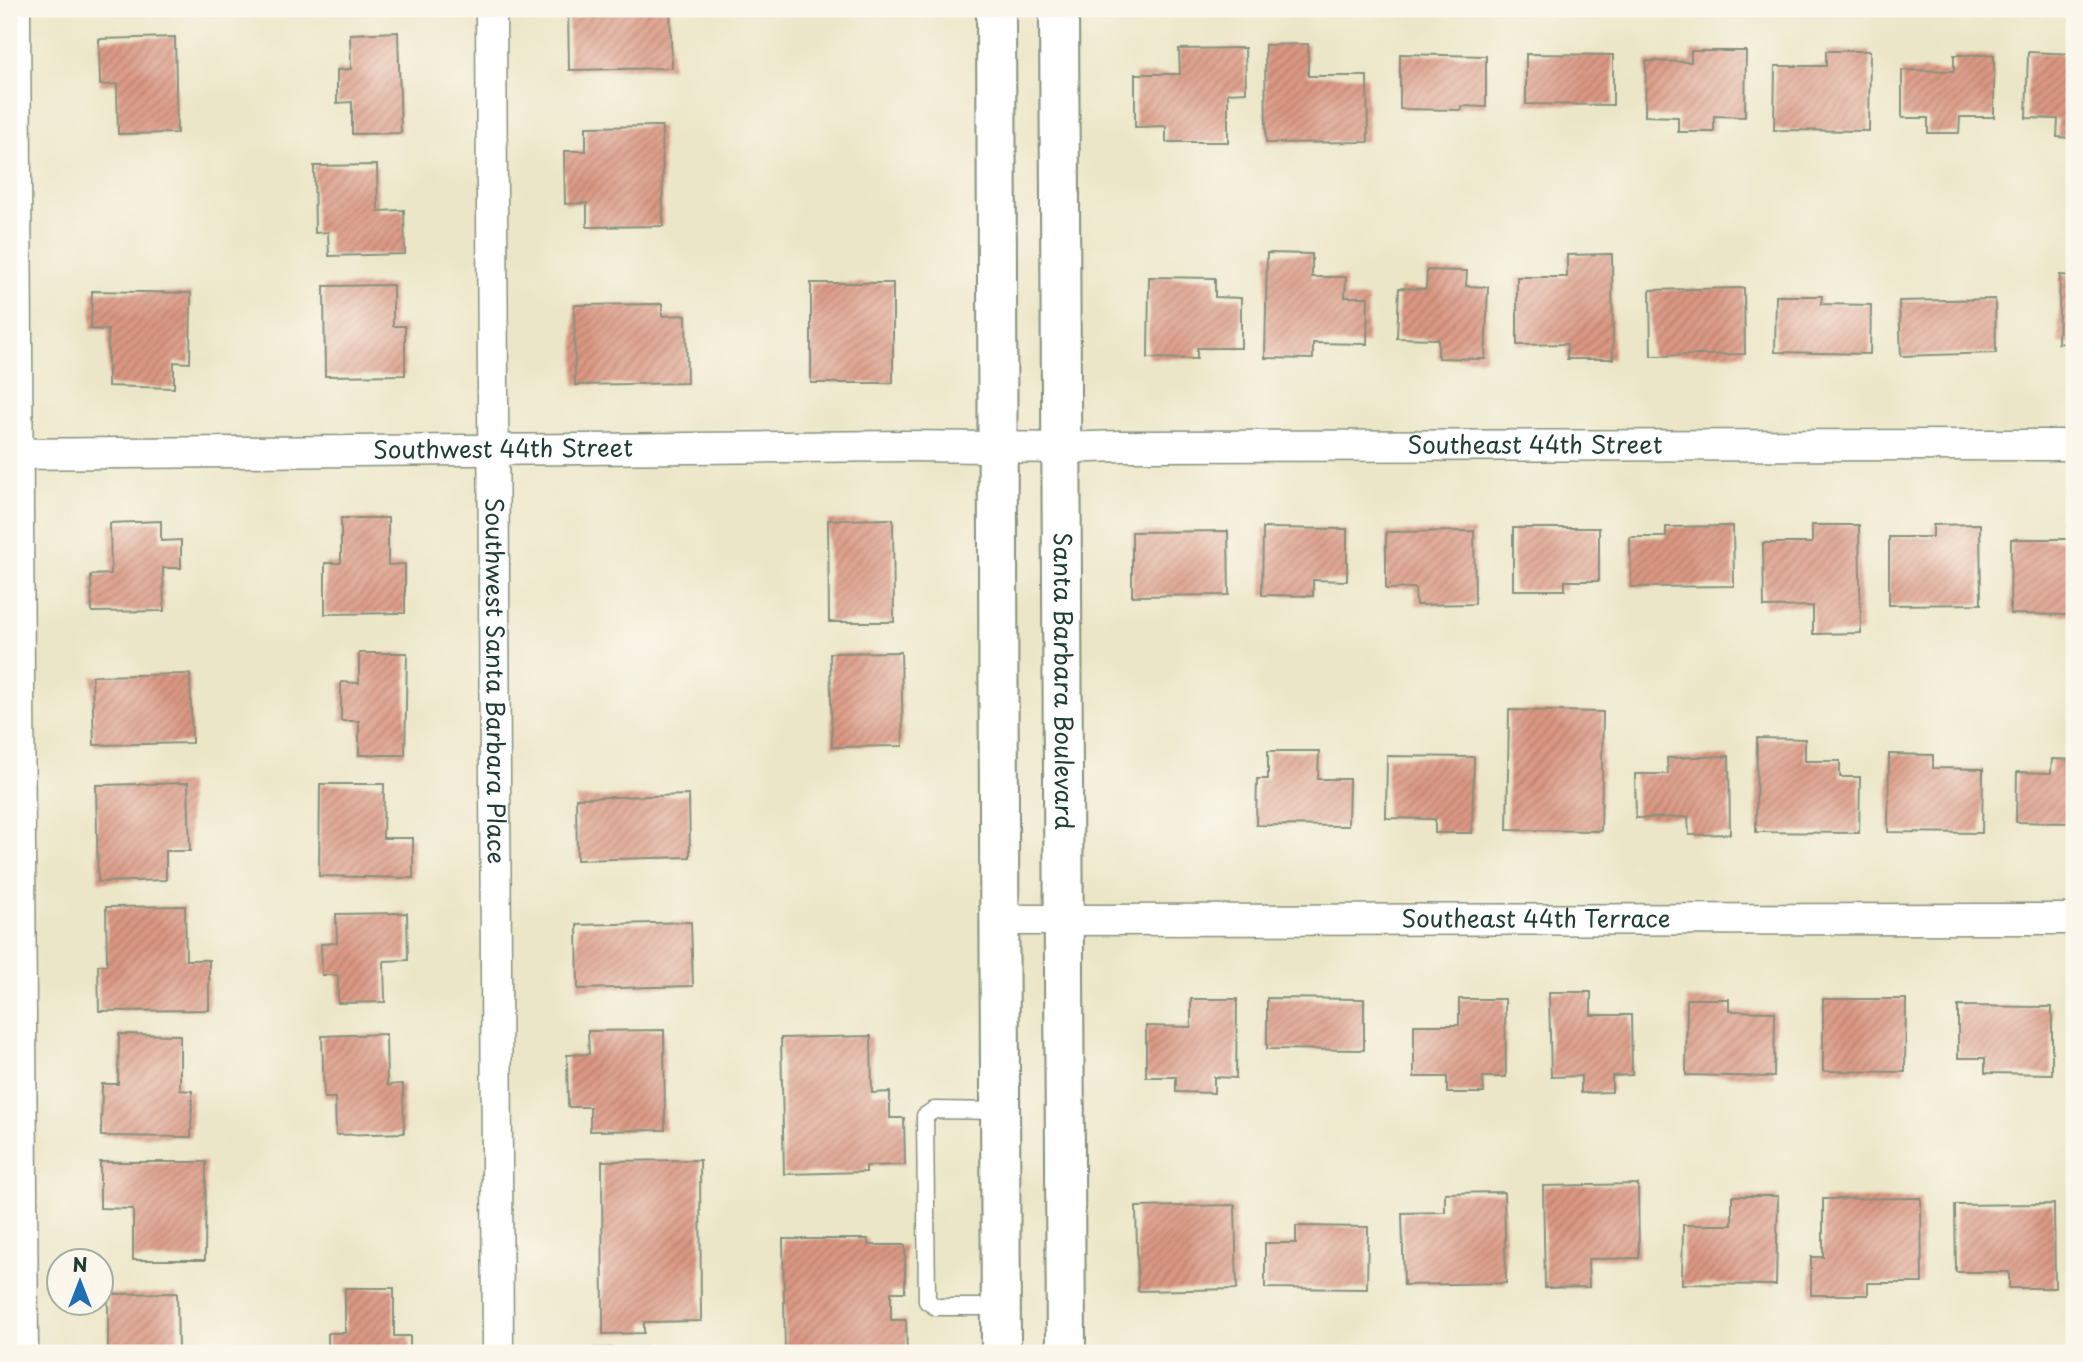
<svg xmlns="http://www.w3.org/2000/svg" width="2083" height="1362" font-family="'Playpen Sans',sans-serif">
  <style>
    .building { fill: url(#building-hatch) }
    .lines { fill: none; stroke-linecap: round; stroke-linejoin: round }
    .service-casing { stroke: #86927e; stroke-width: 19 }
    .minor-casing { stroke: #86927e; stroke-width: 33 }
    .secondary-casing { stroke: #86927e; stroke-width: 42 }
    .service { stroke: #fff; stroke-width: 16 }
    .minor { stroke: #fff; stroke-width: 30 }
    .secondary { stroke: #fff; stroke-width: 38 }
    .labels { text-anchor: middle; stroke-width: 5; stroke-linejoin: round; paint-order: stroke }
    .street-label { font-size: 24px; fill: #1f3d34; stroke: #fbf7ec }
  </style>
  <defs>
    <pattern id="building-hatch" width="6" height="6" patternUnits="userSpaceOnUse" patternTransform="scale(1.75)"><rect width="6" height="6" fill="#db9883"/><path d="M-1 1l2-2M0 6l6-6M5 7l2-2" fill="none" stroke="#b17d6c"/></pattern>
  </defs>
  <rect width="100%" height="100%" fill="#fbf7ec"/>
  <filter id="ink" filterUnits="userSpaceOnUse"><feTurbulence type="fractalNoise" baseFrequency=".0143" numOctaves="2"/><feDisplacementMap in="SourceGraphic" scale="14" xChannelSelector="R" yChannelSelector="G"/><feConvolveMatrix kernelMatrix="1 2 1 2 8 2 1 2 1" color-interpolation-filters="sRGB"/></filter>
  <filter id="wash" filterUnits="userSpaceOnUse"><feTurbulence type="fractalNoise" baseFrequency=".00686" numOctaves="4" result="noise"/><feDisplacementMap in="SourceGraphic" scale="28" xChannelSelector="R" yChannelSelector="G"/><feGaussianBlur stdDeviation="1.57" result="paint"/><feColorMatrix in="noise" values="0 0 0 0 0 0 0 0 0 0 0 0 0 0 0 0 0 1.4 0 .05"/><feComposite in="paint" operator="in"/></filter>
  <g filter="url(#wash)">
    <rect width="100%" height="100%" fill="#ece6c8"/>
    <g id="blocks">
      <g class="building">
        <path d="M568,9h102l2,59 -103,2z"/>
        <path d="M398,32l3,101 -49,1v-32l-15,1v-33l14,-1 -1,-35z"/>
        <path d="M175,37l2,96 -59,1 -1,-50 -17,1 -1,-46z"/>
        <path d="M1308,44v32h59l1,66 -102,1 -1,-98z"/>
        <path d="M1245,48l1,44 -18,1v49h-62v-16l-31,1v-53h45l-1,-25z"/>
        <path d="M1691,51h55l-1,66 -31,-1v16h-36v-15l-33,-1 1,-55 45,1z"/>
        <path d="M1826,51h44l-1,80 -95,-1 1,-64h51z"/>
        <path d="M2028,52l46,2v84l-17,-1 1,-18 -32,-1z"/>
        <path d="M1400,54l86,2v51l-25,-1v4l-61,-1z"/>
        <path d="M1526,54l87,1v50l-87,-1z"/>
        <path d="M1954,55h40v62h-34l-1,16h-31v-15h-26v-48l52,1z"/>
        <path d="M662,126l1,100 -76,1v-24l-22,1 -1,-53h22v-24z"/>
        <path d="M377,165l1,46 26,-1 1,44 -76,2 -1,-24 -13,1 -1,-67z"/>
        <path d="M1267,253l45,1v23h34l-1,20h23l-1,47 -54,-1v16l-48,-1z"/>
        <path d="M1612,254l1,105h-46v-15l-50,1v-68h50v-22z"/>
        <path d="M1427,270l40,1 -1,15 22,1 -3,72 -47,-1v-19l-41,-1 2,-50 27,1z"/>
        <path d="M2060,275l14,1v68l-16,-1z"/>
        <path d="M1149,277l66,1v19l26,1v50h-44v11l-49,-1z"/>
        <rect x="811" y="283" width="82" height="100"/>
        <path d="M393,285v41h12v49l-80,1 -1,-90z"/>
        <path d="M1744,288l1,66 -94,2 -1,-66z"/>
        <path d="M92,291l99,2 -1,70 -16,-1v26l-66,-2v-56l-17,-1z"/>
        <path d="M1776,296h46l-1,8 50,1 -1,49 -95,-2z"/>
        <path d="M1995,299l1,54 -95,3 -2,-55z"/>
        <path d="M662,304v12l24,-1 1,68 -112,2 -1,-80z"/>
        <path d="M341,518h47v47l17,-1v49l-80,1v-51h16z"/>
        <path d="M893,519l1,103h-65l-1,-102z"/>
        <path d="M161,521v20l20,-1v28h-18l1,43 -72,1 -1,-37 20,-1 -1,-51z"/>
        <path d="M1980,524l1,80 -92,1v-68h44v-12z"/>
        <path d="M1812,525h47l2,108 -48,1v-28l-49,1 -1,-64h49z"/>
        <path d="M1733,526l1,60 -103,1 -1,-50h36v-10z"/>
        <path d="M2068,526h6v89l-64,-1 1,-75h57z"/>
        <path d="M1263,528l84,1v52l-34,-1v16l-51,-1z"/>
        <path d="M1513,528h86v53h-34v9h-52z"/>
        <path d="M1228,531l1,64 -97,1v-64z"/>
        <path d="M1474,531l1,73 -59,1 -1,-17 -29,1v-57z"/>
        <path d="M901,652l2,94 -71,1 -2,-94z"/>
        <path d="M359,653h48l-2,102h-46v-34h-18v-39l18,1z"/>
        <path d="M190,674l2,69 -98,2 -2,-69z"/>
        <path d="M1509,710l94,2 -2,119 -94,-1z"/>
        <path d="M1757,738l48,1v22h35v16h20l-1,56 -103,-1z"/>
        <path d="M1268,751h51l-1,28h31l-1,47 -92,-1 1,-46h11z"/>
        <path d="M1889,754l44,1v13l50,1 -1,64 -94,-1z"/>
        <path d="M1387,756l87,1 -2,76h-37v-14l-49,-1z"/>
        <path d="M1729,756l1,78 -41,1 -1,-18 -52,1 -1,-44h33l-1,-16z"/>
        <path d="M2052,759l22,1v63l-58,-1 1,-50 34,1z"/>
        <path d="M188,783l2,68h-24v29l-68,2 -2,-97z"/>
        <path d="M320,784h64l-1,54h30v40l-94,-2z"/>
        <path d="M689,795l1,62 -113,3 -1,-62z"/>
        <path d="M185,906l1,54h23v50l-110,1 -1,-46h9l-1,-58z"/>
        <path d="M407,913l1,47 -24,1 1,41 -47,1v-28h-16l-1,-31 16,-1 -1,-29z"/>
        <path d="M691,922l2,64 -115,3 -1,-64z"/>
        <path d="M1549,992h42v23h40l1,60 -20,1v16l-31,1v-17l-30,1z"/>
        <path d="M1267,998l97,1v51l-97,-1z"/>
        <path d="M1191,999h46l-1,79 -22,-1v16l-38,-1v-15h-30v-51l45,1z"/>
        <path d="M1459,999h46l1,78h-23l1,16h-37v-16h-33v-52h45z"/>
        <path d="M1687,999h42v12l46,1 -1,65 -88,-2z"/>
        <path d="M1823,999h83l-1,73 -82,-1z"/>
        <path d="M1958,1006l94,1v67l-67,-1v-15h-27z"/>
        <path d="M664,1030l1,100 -75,1v-24h-22l-1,-52 22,-1 -1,-23z"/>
        <path d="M119,1034l61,1v55l12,1 -1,46 -90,-1 1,-52h16z"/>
        <path d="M386,1034l1,51 16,-1 1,49 -68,2 -1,-37h-11l-2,-62z"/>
        <path d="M871,1036l1,57 18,-1v26h14l1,47 -39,1v6l-82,2 -3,-136z"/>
        <path d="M700,1160l1,161 -57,1v11l-41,1 -1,-173z"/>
        <path d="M100,1162h106l-1,98h-72v-51l-33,-1z"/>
        <path d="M1638,1184l1,74 -51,1 1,28 -44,1 -2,-102z"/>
        <path d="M1504,1192l2,91 -102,2 -2,-72 43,-1v-19z"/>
        <path d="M1732,1196h46l-2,89 -94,-1 1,-59h49z"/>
        <path d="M1921,1198l1,85h-54v12h-57v-38h12v-58z"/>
        <path d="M2054,1204l1,84h-46v-16h-53l-1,-67z"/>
        <path d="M1235,1205l2,84 -99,2 -2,-84z"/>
        <path d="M1296,1226l72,1 -1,62 -102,-1v-45h31z"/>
        <path d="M783,1239h85v6h37v47h-14v28h15l1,33h-122z"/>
        <path d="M345,1288h49v48h16v17h-82v-20h17z"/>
        <path d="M177,1293l1,60h-70v-59z"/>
        <path d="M668,1347v6h-75v-5z"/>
      </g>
    </g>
  </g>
  <g filter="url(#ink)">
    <use href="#blocks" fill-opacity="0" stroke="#86927e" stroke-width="2"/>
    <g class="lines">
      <defs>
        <path id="service" d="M1000,1307h-64l-9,-6 -2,-185 9,-6 66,1"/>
        <g id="minor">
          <path d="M15,9l8,1344"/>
          <path id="s1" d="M491,9l7,1344"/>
          <path id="s2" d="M9,454l899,-8 154,2 58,-2 954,-1"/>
          <path id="s3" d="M999,920l1075,-1"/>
        </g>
        <g id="secondary">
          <path d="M996,9l5,1344"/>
          <path id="s4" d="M1059,9l7,1344"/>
        </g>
      </defs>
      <use href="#service" class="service-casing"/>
      <use href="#minor" class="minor-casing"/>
      <use href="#secondary" class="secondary-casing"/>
      <use href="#service" class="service"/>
      <use href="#minor" class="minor"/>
      <use href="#secondary" class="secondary"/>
    </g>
  </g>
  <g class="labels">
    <g class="street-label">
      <text dy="8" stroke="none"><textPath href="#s2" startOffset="1526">Southeast 44th Street</textPath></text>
      <text dy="8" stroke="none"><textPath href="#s2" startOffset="494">Southwest 44th Street</textPath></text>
      <text dy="8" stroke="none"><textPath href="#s1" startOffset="672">Southwest Santa Barbara Place</textPath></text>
      <text dy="8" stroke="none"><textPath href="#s4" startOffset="672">Santa Barbara Boulevard</textPath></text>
      <text dy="8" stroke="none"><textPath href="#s3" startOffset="537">Southeast 44th Terrace</textPath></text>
    </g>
  </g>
  <rect width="2083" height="1362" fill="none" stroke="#fbf7ec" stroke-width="35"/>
  <g transform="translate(80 1282)"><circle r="33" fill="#fbf7ec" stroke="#a3ada2" stroke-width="2"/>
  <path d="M0-5L12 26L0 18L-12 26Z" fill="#1f6fb2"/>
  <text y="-10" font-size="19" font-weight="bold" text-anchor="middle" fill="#1f3d34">N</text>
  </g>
</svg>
